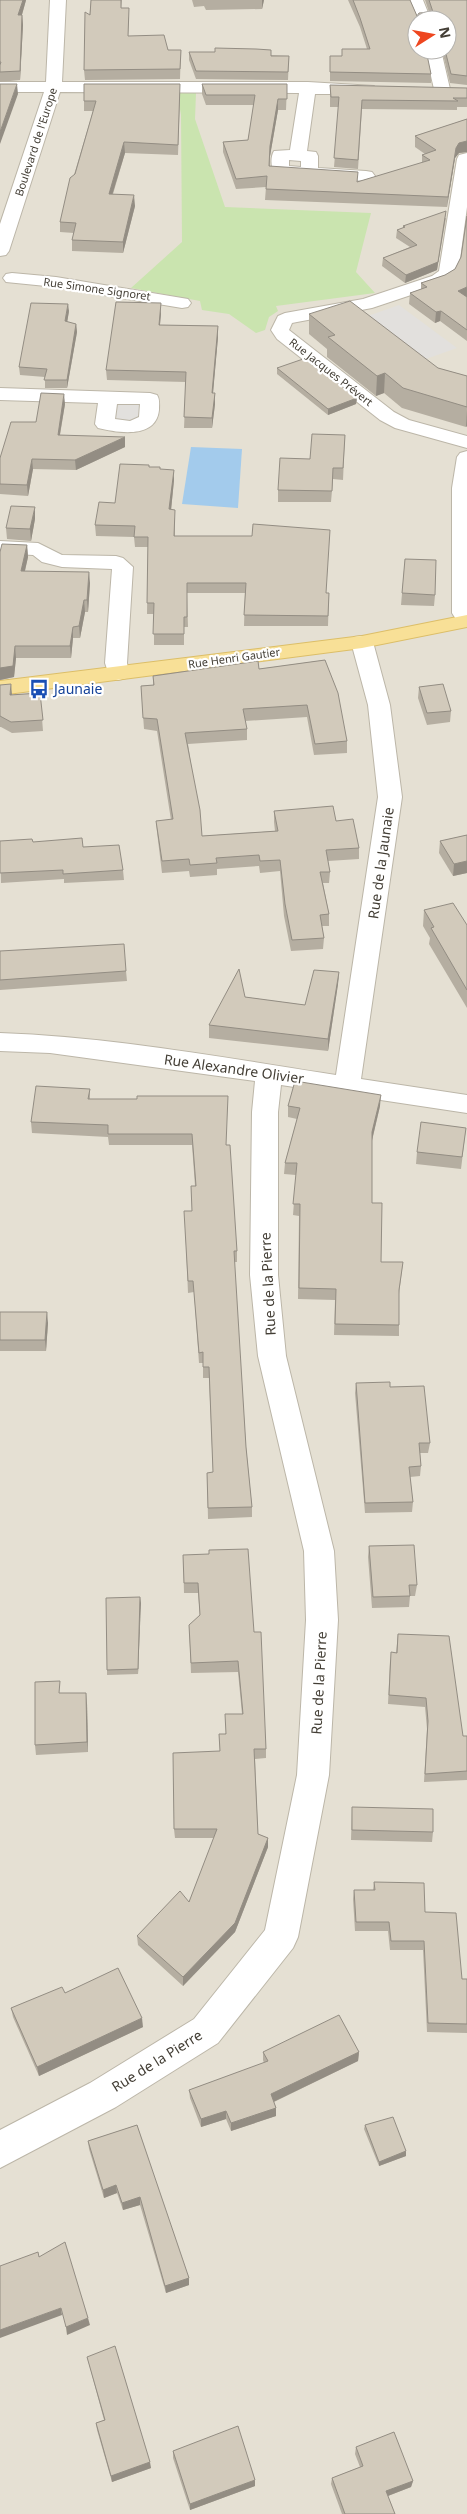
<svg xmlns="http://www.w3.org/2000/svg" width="467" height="2514" font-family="'Noto Sans',sans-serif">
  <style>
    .residential { fill: #e5e0d3; fill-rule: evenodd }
    .green { fill: #cae4af }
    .parking { fill: #e2e0dd }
    .water { fill: #a3cbec }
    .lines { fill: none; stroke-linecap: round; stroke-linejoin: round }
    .minor-casing { stroke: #bcb6a8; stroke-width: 2 }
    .major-casing { stroke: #dcbe68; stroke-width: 2 }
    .minor { fill: #fff; fill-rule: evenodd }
    .major { fill: #f8e097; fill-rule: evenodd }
    .wall { fill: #b5aea1 }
    .shaded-wall { fill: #938d83 }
    .building { fill: #d2cabb; stroke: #938d83 }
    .labels { text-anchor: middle; stroke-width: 4.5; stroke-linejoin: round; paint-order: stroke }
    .far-street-label { font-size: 11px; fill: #433e35; stroke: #fff }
    .transit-label { font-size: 14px; fill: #164399; stroke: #fff; text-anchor: start }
    .street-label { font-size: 14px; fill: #433e35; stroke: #fff }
  </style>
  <rect width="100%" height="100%" fill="#f1eee5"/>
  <path class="residential" d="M0,0h467v2514h-467zM417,20h30v30h-30z"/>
  <path class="green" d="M177,91l19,2 -1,26 30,88 146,6 -15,59 19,21 -99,13 2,5 -9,6 -4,13 -9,3 -27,-19 -27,-4 -2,-9 -69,-13 51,-46 -1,-127z"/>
  <g class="parking">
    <path d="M399,305l58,43 -34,12 -58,-43z"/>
    <path d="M112,399l34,1 -1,19 -13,6 -23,-3z"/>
  </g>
  <path class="water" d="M191,447l51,2 -4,59 -56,-4z"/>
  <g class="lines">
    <defs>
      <g id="minor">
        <path d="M50,0h16l-4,82h246l66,4 2,3 -2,3 -6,2h-53l-8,57 9,1 2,4v12l48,3 6,1 3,4 -3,4 -6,1 -91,-6c-4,-6 -5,-18 -1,-24l16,-1 9,-57 -239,-1 -51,159 -3,4 -6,1v-32l44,-132h-44v-10h46zM289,160l12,1v6l-12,-1z"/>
        <path d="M407,0h16l8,20h-14v3z"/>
        <path d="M425,50h16l9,39 -2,3h-12l-2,-3z"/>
        <path d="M467,153v54l-8,60 -6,11 -9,6 -72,24 -75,14 -5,1 -3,7 105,82 15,8 58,16v12l-72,-20 -15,-8 -103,-81 -6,-9 7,-14 7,-3 78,-14 69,-23 7,-5 18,-112 2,-4z"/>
        <path d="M12,273l44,4 132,22 3,4 -3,4 -6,1 -126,-21 -50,-5 -3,-4 3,-4z"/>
        <path d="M0,388l150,5 7,2c3,5 2,9 2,15 -3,29 -40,23 -61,18l-3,-4 3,-21 -98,-3zM117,404h23l-1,13 -9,4 -15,-2z"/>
        <path d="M467,451v174l-8,-1 -7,-11v-125l5,-31 3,-4z"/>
        <path d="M0,541l38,2 24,12 54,1 7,2 10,9 -6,96 2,10 -3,5 -8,2 -8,-2 -5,-15 7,-94 -50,-2 -20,-5 -9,-7 -33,-2z"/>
        <path d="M362,636l8,1 3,5 17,63 12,92 -41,282 106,16v18l-186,-28 -3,27v163l8,81 48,195 4,69 -9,155 -31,162 -5,11 -75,95 -102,64 -116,61v-38l90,-47 104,-64 71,-89 32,-155 9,-155 -2,-69 -46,-195 -8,-81 2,-163 3,-31 -205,-28 -50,-2v-18c113,4 225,25 336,42l42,-278 -10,-92 -17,-63 3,-5z"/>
      </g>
      <path id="major" d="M467,615v12l-105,21 -362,47v-14l362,-45z"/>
    </defs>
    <use href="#minor" class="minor-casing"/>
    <use href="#major" class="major-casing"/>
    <use href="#minor" class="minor"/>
    <use href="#major" class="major"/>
  </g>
  <g class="wall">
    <path d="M0,0h26l-4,15 1,10 -3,55 -20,2z"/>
    <path d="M91,0h31l-1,8 8,10 -1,18 40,14h13l-1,29 -95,1 -1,-10z"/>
    <path d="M192,0h72l-2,9 -56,1 -2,-4 -10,1z"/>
    <path d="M348,0h62l7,16 12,-4 -4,-12h42v85l-17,-2 -8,-33h5v-30h-30l14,54v9l-101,-2v-25h12v-7h25l-7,-22z"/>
    <path d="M189,52l100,4 -1,24 -92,-1 -7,-19z"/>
    <path d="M202,84h85l-1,26h-8l-8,46v10l87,16 65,-19v-8l3,-1 -10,-7v-11l52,-17v33l-8,1 -4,5 -8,49 -182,-7 1,-13 -30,2 -13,-37v-10l25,-2 6,-35h-48l-4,-11z"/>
    <path d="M330,85l137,3v19h-10v3l-95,-1 -4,60 -24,-2 5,-60h-9z"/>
    <path d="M180,94l-2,61 -53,-2 -12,41 22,12 -12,47 -51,-2v-11l2,-7 -14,-1v-10l33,-111h-9v-10z"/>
    <path d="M467,216v125l-27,-20 -5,2 -26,-19 1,-11 11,-4v-6l24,-8 10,-6 6,-12z"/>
    <path d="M446,218l-9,52 -32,13 -23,-17 1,-8 27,-11 -14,-9 1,-8 6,-2v-2z"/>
    <path d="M69,311l-2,11 9,2 1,8 -10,56h-22v-11l-25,-2 -1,-8z"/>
    <path d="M161,313l-1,12 58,1v11l-5,56h2v11l-3,24h-28l2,-46 -79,-2 -1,-10z"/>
    <path d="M309,314l129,54 29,8v50l-1,1 -64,-19 -18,-15 -8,3 -49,-39v-8l-18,-15z"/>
    <path d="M277,368l80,30 -1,6 -28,11 -51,-41z"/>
    <path d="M65,404l-5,31 65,12 -49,23 -43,-1 -5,27 -28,-2v-36l36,-36z"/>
    <path d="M345,435l-2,45 -10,-1 -2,23h-53v-12l32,-31z"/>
    <path d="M149,467l11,2 14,11 -3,30 4,10v16l152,57h2l-1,33h-84l1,-33h-58l1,34h-4v18h-30v-31h-7l1,-67h-13l-1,-10 -38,-1 -1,-11 20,-22z"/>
    <path d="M35,519l-4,22 -24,-2 -1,-11z"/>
    <path d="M27,545l1,12 -3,14 65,12 -2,29h-3l-5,26h-7l-2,20h-55l-2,19 -14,3v-128z"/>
    <path d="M405,559l30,36 -1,11 -33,-1z"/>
    <path d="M325,660l22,81v12l-33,2 -7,-38 -62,4 2,8v11l-59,4 14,92 73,-5 -1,-9v-11l62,10 23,27v11l-31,2 2,11 -1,11h-6l6,31v12h-7l2,12 -1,11 -32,2 -7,-35 -4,-45 -20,2 -1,-7 -42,3v6l-27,2 -1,-6 -27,2 -5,-41 -1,-11 15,-1 -14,-89 -13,-2 -3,-43 12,-1v-9l106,-7z"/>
    <path d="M0,685l12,10 28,-2 3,38 -31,2 -11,-6h-1z"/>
    <path d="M419,687l32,24 -1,11 -23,3 -9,-27z"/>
    <path d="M467,835v38l-14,3 -14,-23 1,-12z"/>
    <path d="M0,841l33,1 50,5 40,23 1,10 -60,3v-4l-63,4z"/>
    <path d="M424,910l43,15v83l-38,-64 1,-6 -7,-12z"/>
    <path d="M0,951l126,20 1,10 -127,9z"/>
    <path d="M339,972l-1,12 -10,67 -119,-13v-13l36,-28 60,8z"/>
    <path d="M90,1089v10l137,46 10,106v11h-3l12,185 6,60v10l-44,2 -1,-46 6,-1 -4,-94h-6v-15h-4l-5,-71 -6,1 -3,-71 7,-11 -1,-25h4l-3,-41h-83l-1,-8 -76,-4 -1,-11z"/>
    <path d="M288,1106h92l-8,35v62l9,59h22l-4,32v42l-65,-1 1,-35 -37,-1 1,-83 -6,-1 3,-40 -12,-1 1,-11 12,-44 -9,-2z"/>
    <path d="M466,1128l-5,41 -45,-5 1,-12z"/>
    <path d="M0,1312l48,11 -2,28h-46z"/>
    <path d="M356,1383l34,4 40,56 -2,10h-8l1,13 -1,10 -10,1 3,25 -1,10 -47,1 -10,-120z"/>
    <path d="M369,1546l48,39 -2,11h-5l-1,11 -37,1 -4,-51z"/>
    <path d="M183,1555l71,77 12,117v9l-11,1 3,75 10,4v9l-33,85 -52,54 -45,-41 -1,-9 52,-34 25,-64h-39l-1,-9 46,-78 -1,-17h6l17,-20 -4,-42 -47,1 -2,-48 11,-9 -2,-23h-14z"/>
    <path d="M140,1597l-2,77 -31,1v-5z"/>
    <path d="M398,1634l65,102h4v44l-43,2 3,-53 -2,-22 -37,-3 2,-43 6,-8z"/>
    <path d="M61,1693l26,10 1,49 -52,3 -1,-10z"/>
    <path d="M352,1807l81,25 -1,10 -81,-2z"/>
    <path d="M374,1882l51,30 37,67h5v54l-40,-1 -4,-82h-33l-2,-19h-33l-2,-32 1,-9h19z"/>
    <path d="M65,1993l78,34 -104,49 -26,-59 -2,-9z"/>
    <path d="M263,2052h96l-1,9 -84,41 2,6v8l-45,15 -5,-12 -25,8 -11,-29 -1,-8 75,-27 -1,-3z"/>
    <path d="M137,2125l52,160 -23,8 -26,-88 -17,5 -6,-17 -13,5 -15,-49 -1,-8z"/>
    <path d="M365,2125l41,26v5l-27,10 -15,-37z"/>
    <path d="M87,2357l64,111 -39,14 -15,-52 -1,-7 8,-3 -15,-56z"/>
    <path d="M356,2447l57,34 -2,6 -23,9 7,18h-53l-11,-30 1,-6 28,-11 -5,-13z"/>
    <path d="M173,2451l82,35 -65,24 -17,-52z"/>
  </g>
  <g class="shaded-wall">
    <path d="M23,0h3l-7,25 -1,-10z"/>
    <path d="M262,0h2l-2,9z"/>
    <path d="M22,15l1,10 -3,55v-9z"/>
    <path d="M17,84l1,10 -18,50v-12z"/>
    <path d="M278,99v11l-8,46v-10z"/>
    <path d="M467,141v11l-8,1 -4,5 -8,49 1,-10 8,-49 3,-5z"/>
    <path d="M124,142l1,11 -16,52v-11z"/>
    <path d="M134,195l1,11 -12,47v-11z"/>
    <path d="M446,211l-9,59 -32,13 1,-8z"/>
    <path d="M467,287v11l-9,-7z"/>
    <path d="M161,303v10l-2,22v-10z"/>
    <path d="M68,304l1,7 -3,18 -1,-8z"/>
    <path d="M441,311l-1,10 -5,2 1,-11z"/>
    <path d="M76,324l1,8 -10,56v-8z"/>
    <path d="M218,326v11l-6,67v-11z"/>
    <path d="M385,373l-1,20 -8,3 1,-20z"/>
    <path d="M215,393v11l-3,24v-10z"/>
    <path d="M64,394l1,10 -7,41v-10z"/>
    <path d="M357,398l-1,6 -28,11v-6z"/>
    <path d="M467,410v16l-1,1z"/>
    <path d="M125,437v10l-49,23 -1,-10z"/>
    <path d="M32,459l1,10 -5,27 -1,-11z"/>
    <path d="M174,470v10l-4,40 -1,-11z"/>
    <path d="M35,507v12l-4,22 -1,-12z"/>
    <path d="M27,545l1,12 -6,26 -1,-12z"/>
    <path d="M89,572l1,11 -2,29 -1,-12z"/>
    <path d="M84,600l1,12 -5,26 -1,-12z"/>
    <path d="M73,627v11l-2,20 -1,-12z"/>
    <path d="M15,646l1,12 -2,19 -14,3v-12z"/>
    <path d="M11,684l1,11h-2z"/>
    <path d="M467,861v12l-14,3 1,-12z"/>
    <path d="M339,972l-1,12 -10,67v-12z"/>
    <path d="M381,1095l-1,11 -9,38 1,-12z"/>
    <path d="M47,1312l1,11 -2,28 -1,-11z"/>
    <path d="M140,1597l1,6 -3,71v-5z"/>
    <path d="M86,1693l1,10 1,49 -1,-10z"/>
    <path d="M268,1838v9l-33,85 -52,54v-9z"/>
    <path d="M142,2018l1,9 -104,49 -2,-9z"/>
    <path d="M359,2052l-1,9 -87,42v-9z"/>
    <path d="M276,2108v8l-45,15v-8z"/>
    <path d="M226,2111v8l-25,8v-8z"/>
    <path d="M406,2151v5l-27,10v-4z"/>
    <path d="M116,2185l1,8 -13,5 -1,-8z"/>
    <path d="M140,2197v8l-17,5 -1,-7z"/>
    <path d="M189,2278v7l-23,8 -1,-7z"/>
    <path d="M61,2308l1,7 -62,23v-8z"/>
    <path d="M88,2318l2,7 -23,10 -1,-8z"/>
    <path d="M150,2462l1,6 -39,14 -1,-6z"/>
    <path d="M255,2480v6l-65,24v-6z"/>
    <path d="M413,2481l-2,6 -26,10 1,-6z"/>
  </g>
  <g class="building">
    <path d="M0,0h23l-5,15h4l-2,56 -20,1v-7l1,-3h-1z"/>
    <path d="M91,0h30v8h8l-1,28 36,-1 4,15h13l-1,19 -96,1 1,-58 5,3z"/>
    <path d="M353,0h57l7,16 2,-3 14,-1 -4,-12h38v76l-16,-2 -6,-24h2v-30h-30v30h9l5,24 -101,-2v-16h12v-7h28l-10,-31z"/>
    <path d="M215,48l41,1 15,1v6h18l-1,16 -92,-1 -7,-19h26z"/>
    <path d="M0,84h17l-17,48z"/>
    <path d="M84,84h96l-2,61 -54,-3 -15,52 25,1 -11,47 -51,-2 4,-17 -16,-1 10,-44 5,-4 21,-73h-12z"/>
    <path d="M202,84h85v15h-9l-8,47 -1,20 89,6 -1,10 73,-22 -8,-5 14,-5 -21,-14 52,-17v22l-8,2 -3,5 -8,49 -182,-8 1,-13 -31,3 -13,-37 25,-2 7,-45h-49z"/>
    <path d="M330,85l137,3v10h-14l5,3 -96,-1 -4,60 -24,-2 5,-61h-8z"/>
    <path d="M446,211l-8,51 -32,13 -23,-17 34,-13 -20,-15 8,-3 -2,-1z"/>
    <path d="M467,216v71l-9,4 9,6v33l-26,-19 -5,1 -26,-19 17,-6 -6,-4 24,-8 10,-6 6,-12z"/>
    <path d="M350,301l88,67 29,8v31l-64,-19 -18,-15 -8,3 -49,-39 7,-2 -26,-21z"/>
    <path d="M116,302l45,1 -2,22 59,1 -6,67h3l-3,25 -28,-1 2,-45 -80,-2z"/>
    <path d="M31,303l37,1 -3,17 11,3 -9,56h-23l3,-11 -28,-2z"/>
    <path d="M306,358l51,40 -29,11 -51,-41z"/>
    <path d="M41,393l23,1 -6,41 67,2 -50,23 -43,-1 -5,26 -27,-1v-26l11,-36h25z"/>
    <path d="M312,434l33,1 -2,33h-10l-1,23 -54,-1 2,-32 30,1z"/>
    <path d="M120,464l29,1v2h11v2l14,1 -5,39 6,1 -1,26h78l1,-12 77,6 -4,63h3l-1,23 -84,-1 2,-32h-59v34h-3v17h-31l1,-31h-7l1,-66h-14l1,-11 -40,-1 4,-23 16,1z"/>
    <path d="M11,506l24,1 -5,22 -24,-1z"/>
    <path d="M2,544l25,1 -6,26 68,1 -2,28h-3l-5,26 -6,1 -3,19h-55l-2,20 -13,2v-116z"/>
    <path d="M405,559l31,1 -1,35 -33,-2z"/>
    <path d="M325,660l13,33 9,48 -32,3 -8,-39 -64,4 4,20 -62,4 15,77 2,26 76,-5 -4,-20 59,-5 3,15 17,-2 6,29 -33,2 4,22h-10l9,42 -9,1 4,23 -32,2 -7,-36 -5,-44 -20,1 -1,-6 -43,3 1,5 -27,2 -1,-6 -27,2 -6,-40 17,-2 -16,-100 -14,-1 -2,-32 13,-1 -1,-9 105,-15 1,8z"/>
    <path d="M11,684l-1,11 30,-2 3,27 -32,2 -11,-6v-31z"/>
    <path d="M443,684l8,27 -24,2 -8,-26z"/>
    <path d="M467,835v26l-13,3 -14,-23z"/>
    <path d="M82,838l1,9 36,-2 4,25 -60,4v-4l-63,3v-32l32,-2 1,3z"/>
    <path d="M453,903l14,22v65l-36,-62 3,-1 -10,-17z"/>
    <path d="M124,944l2,27 -126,9v-29z"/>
    <path d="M239,969l6,28 60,8 9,-35 25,2 -11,67 -119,-14z"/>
    <path d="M295,1081l86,14 -9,37v71h10l-1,59h22l-4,28v35l-64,-1 1,-35 -37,-1 1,-84h-7l4,-41h-12l15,-55 -12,-2z"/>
    <path d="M36,1086l54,3 -2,10h49v-3h91l-2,49h4l7,106h-3l12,196 6,60 -44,1 -1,-35 6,-1 -4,-105h-6v-15l-4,1 -6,-72h-5l-4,-70h8l-1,-25h5l-4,-52h-84v-9l-77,-3z"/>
    <path d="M421,1122l45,6 -4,29 -45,-5z"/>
    <path d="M0,1312h47l-2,28h-45z"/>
    <path d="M390,1382v5l34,-1 6,57h-11l2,23 -12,1 4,35 -48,1 -9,-120z"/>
    <path d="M414,1545l3,40h-8l1,11 -37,1 -4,-51z"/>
    <path d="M248,1549l6,83h7l5,117h-12l4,85 10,4 -33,85 -52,54 -46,-41 43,-45 9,11 28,-73h-43l-1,-76 47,-2 -1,-17h7l-1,-20h18l-5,-53 -47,2 -2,-38 11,-10 -2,-32h-14l-1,-28 26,-1v-4z"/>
    <path d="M140,1597l-2,72 -31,1 -1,-72z"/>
    <path d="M398,1634l51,2 14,100h4v35l-42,3 3,-53 -2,-23 -37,-3 2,-43 6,1z"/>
    <path d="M60,1681l-1,12h27l1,49 -52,3v-63z"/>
    <path d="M352,1807l81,2v23l-81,-2z"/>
    <path d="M374,1882l50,1 1,29 31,1 6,66h5v45l-39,-1 -4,-82h-33l-2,-19h-33l-2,-32h21z"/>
    <path d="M118,1968l24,50 -105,49 -26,-59 51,-21 3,6z"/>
    <path d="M339,2015l20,37 -88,42 5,14 -45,15 -5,-12 -25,8 -12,-29 79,-29 -5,-9z"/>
    <path d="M393,2117l13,34 -27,11 -14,-37z"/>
    <path d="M137,2125l52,153 -24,8 -25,-89 -18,6 -6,-18 -13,5 -15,-49z"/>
    <path d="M65,2242l23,76 -22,9 -5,-19 -61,22v-64l38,-14 1,5z"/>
    <path d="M115,2346l35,116 -39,14 -15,-53 9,-3 -18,-63z"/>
    <path d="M238,2426l17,54 -65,24 -17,-53z"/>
    <path d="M394,2432l19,49 -27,10 9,23h-50l-13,-36 31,-12 -7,-19z"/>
  </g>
  <defs>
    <symbol id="bus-bare" viewBox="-9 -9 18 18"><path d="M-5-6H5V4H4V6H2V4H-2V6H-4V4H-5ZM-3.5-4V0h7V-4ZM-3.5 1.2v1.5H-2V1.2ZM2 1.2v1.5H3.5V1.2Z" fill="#1a4fb4" stroke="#fff" stroke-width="2.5" paint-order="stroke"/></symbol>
  </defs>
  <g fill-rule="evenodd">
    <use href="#bus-bare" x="25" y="675" width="28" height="28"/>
  </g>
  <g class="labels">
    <g class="far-street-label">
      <text transform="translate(36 142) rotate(-72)" y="4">Boulevard de l'Europe</text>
      <text transform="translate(97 289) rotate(8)" y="4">Rue Simone Signoret</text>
      <text transform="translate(331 372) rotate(38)" y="4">Rue Jacques Prévert</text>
      <text transform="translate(234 658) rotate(-8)" y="4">Rue Henri Gautier</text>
    </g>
    <g class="transit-label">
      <text x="54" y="694">Jaunaie</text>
    </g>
    <g class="street-label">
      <text transform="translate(381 863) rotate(-82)" y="5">Rue de la Jaunaie</text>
      <text transform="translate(234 1069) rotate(8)" y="5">Rue Alexandre Olivier</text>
      <text transform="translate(268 1284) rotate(-93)" y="5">Rue de la Pierre</text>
      <text transform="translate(319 1683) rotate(-87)" y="5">Rue de la Pierre</text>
      <text transform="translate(157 2061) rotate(-32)" y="5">Rue de la Pierre</text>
    </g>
  </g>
  <g transform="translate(432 35) rotate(79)"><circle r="24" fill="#ffffff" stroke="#b4b2ae"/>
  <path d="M0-4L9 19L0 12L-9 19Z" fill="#ee461f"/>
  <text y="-8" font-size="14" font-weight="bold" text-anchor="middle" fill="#433e35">N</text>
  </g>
</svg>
